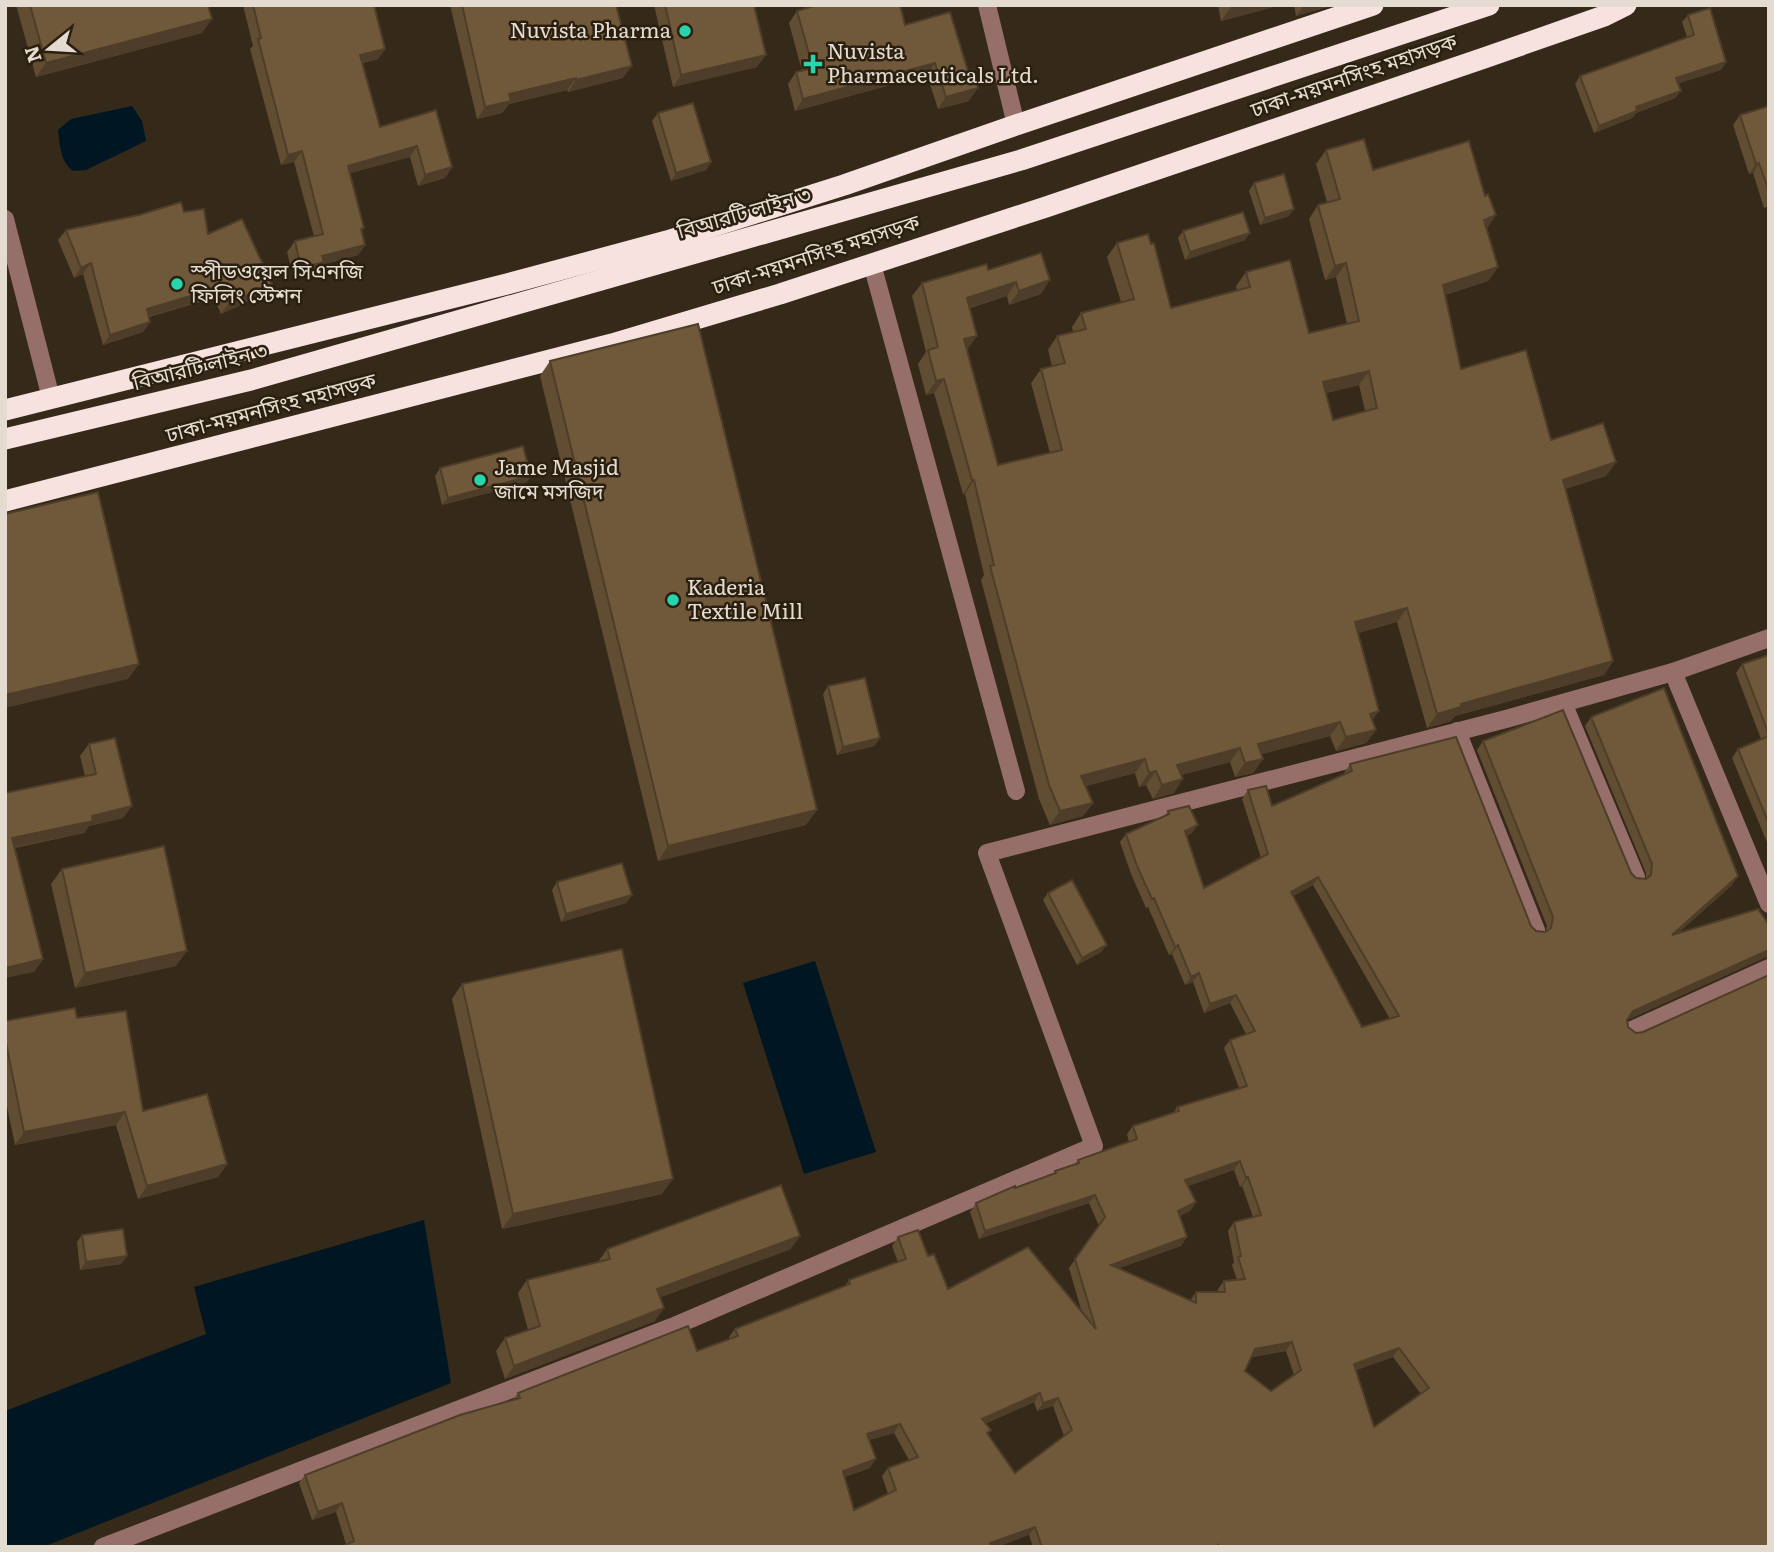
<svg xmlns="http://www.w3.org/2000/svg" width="1774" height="1552" font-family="Literata,'Noto Sans Bengali',serif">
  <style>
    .water { fill: #001623 }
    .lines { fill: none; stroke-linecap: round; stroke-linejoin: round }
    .minor { stroke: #966e6a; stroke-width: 18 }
    .highway { stroke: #f7e2e0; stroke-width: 21 }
    .wall { fill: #604d32; fill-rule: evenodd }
    .shaded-wall { fill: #4e3e29 }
    .building { fill: #70593a; stroke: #4e3e29; stroke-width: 2; fill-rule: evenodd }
    .poi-dot { fill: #27d5ad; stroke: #2b1f0f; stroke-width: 2.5 }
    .labels { text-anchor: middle; stroke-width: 5; stroke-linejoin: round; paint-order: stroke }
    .poi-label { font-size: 21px; fill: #e4dcd1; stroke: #2b1f0f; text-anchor: start }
    .street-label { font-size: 21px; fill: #e4dcd1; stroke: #2b1f0f }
  </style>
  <rect width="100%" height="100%" fill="#352919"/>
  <g class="water">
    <path d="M132,106l10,15 4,20 -60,29 -13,1c-13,-10 -13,-26 -15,-41l13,-11z"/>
    <path d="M815,961l61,191 -72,22 -61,-191z"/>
    <path d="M424,1220l27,163 -408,164h-38v-136l201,-77 -12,-47z"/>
  </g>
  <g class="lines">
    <g class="minor">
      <path d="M987,5l29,120"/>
      <path d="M5,219l46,179"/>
      <path d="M872,264l144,527"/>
      <path d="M1673,672l96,232"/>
      <path d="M1563,703l73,174"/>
      <path d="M1457,731l79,199"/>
      <path d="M1632,1030l137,-62"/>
      <path d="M103,1547l569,-220 422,-181 -107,-293 519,-134 167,-47 96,-34"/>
    </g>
    <g class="highway">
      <path d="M5,410l502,-126 160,-43 177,-56 172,-60 357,-120"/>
      <path d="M5,439l246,-59 770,-220 468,-155"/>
      <path d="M5,501l607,-157 168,-50 266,-87 438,-149 120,-42 22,-11"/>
    </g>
  </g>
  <g class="wall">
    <path d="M16,5h192l-6,28 -166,44z"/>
    <path d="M243,5h131l11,44 -7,10 -15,4 17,64 56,-17 16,57 -7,11 -27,8 -8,-29 -60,16 14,55 -2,3 3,14 -7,10 -36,10 -5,7 -23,6 -7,-26 8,-11 19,-5 -20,-74 -13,3 -31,-116 3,-3z"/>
    <path d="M450,5h166l7,73 -55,14 -1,-2 -58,14 -7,9 -25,6z"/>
    <path d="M654,5h100l3,62 -84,20z"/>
    <path d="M813,5h87l5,20 64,76 -31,8 -11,-34 -132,36 -7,-27 8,-12 6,-1 -13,-48 8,-12 17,-5z"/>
    <path d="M1218,5h63l-60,16z"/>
    <path d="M1294,5h34l-1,2 -31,9z"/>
    <path d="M1688,15l38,47 -5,8 -43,13 3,8 -6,7 -39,15 -4,5 -38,15 -19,-49 5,-8 107,-39 -5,-15z"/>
    <path d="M1769,106v100l-5,2 -11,-35 -4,1 -16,-49 7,-10z"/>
    <path d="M658,113l53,49 -5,8 -35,11 -19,-60z"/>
    <path d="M1326,150l47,20 113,59 12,38 -10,14 -43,14 16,74 90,71 65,22 -10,14 -41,13 48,172 -9,14 -149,41 -4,5 -24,7 -30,-106 -39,11 15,88 3,9 -10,13 -30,8 -6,-15 -69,18 2,5 -10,14 -18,4 -5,-15 -49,13 -7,18 -21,6 -7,-14 -7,2 -4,-14 -49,13 7,17 -10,13 -33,9 -11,-26 -58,-219 3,-5 -19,-81h-2l-29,-101 -8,2 -8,-31 8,-12 -14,-56 10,-13 66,-13 53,24 -32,11 -2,-9 -37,12 -3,42 31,115 52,-12 -19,-70 10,-14 11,-3 -4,-16 9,-14 16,-4 -1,-5 9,-14 40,-11 -14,-45 10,-14 54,65 66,-18 -1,-4 10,-14 63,61 38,-9 -11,-47 -11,3 -16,-61 9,-14 9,-3 -11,-38zM1359,385l6,26 -32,9 -7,-27z"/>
    <path d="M1254,183l35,33 -29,9 -11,-34z"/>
    <path d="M184,212l24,22 56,60 -43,20 -7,-16 -65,19 1,5 -7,10 -40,13 -20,-71 -9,4 -16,-38 8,-10z"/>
    <path d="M1183,231l62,9 -60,20 -7,-22z"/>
    <path d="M550,361l256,464 -148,36 -118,-485z"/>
    <path d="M440,468l91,8 -5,7 -84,22 -7,-29z"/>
    <path d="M1769,655v192l-37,-89 6,-9 23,-10 -25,-66 6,-9z"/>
    <path d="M828,686l52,52 -6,8 -37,9 -14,-61z"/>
    <path d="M1591,717l141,168 -55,49 87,24 -137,62 142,527h-736l-4,-12 -683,9 -10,-32 -24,8 -13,-37 6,-8 208,-75 5,-7 179,-42 33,-12 -1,-2 6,-8 110,-43 4,-6 49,-18 -6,-16 6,-9 30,19 20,33 134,24 -13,-45 30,-42 -10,-23 -110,36 -9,-27 6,-9 77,-29 2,-3 20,-7 3,-4 51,-18 -2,-8 6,-8 41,-14 3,-5 62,-19 -15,-40 6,-8 16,-6 -16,-31 -26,10 -11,-31 -8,3 -13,-31 -3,1 -21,-48 -2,1 -15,-34 -11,-32 6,-8 38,-17 4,-6 24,22 -6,3 18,52 57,-30 -19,-59 6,-9 24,16 72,-32v-1l6,-9 181,162 5,5 9,1 2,-6 -70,-176 6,-9 148,132 5,5 10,1v-6l-61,-147zM1313,885l77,134 -28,8 -69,-131zM1234,1170l6,17 2,-1 11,31 -19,5 -6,9 6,31 -2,3 5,15 -13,1 -6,8v3h-22l-6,9 -71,-33 62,-22 -2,-30 11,-5 6,-9 -8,-16zM1286,1351l8,24 -23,16 -26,-20 7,-14zM1393,1357l28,37 -47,33 -18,-57zM1034,1402l3,9 16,-5 11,30 -49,37 -27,-39 3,-4 -5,-7zM894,1433l15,27 -21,8 -6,8 6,18 -34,16 -10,-33 26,-9 -1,-28z"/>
    <path d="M89,744l34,74 -34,8 -5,7 -69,15 28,111 -9,13 -29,-179 80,-17 -5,-20z"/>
    <path d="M62,869l114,97 -101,22 -24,-104z"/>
    <path d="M557,882l75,13 -6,8 -65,19 -9,-32z"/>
    <path d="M1048,893l59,52 -6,7 -24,13 -34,-65z"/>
    <path d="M462,984l200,210 -160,35 -50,-230z"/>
    <path d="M77,1018l66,93 84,53 -9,13 -80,22 -22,-74 -101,20 -10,-48v-76z"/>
    <path d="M82,1235l45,21 -6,8 -41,6 -3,-28z"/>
    <path d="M607,1249h184l-131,48 -5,24 -150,58 -9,-28 9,-13 23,-8 -10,-37 9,-13 71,-18z"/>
  </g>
  <g class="shaded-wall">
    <path d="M1238,5h43l-60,16 10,-14z"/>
    <path d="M1304,5h24l-1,2 -31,9z"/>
    <path d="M212,19l-10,14 -166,44 10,-14z"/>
    <path d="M385,49l-7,10 -25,6 7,-10z"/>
    <path d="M766,55l-9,12 -84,20 8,-12z"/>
    <path d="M1726,62l-5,8 -50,16 5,-8z"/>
    <path d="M935,63l-8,12 -132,36 8,-12z"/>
    <path d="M632,66l-9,12 -55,14 8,-12z"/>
    <path d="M576,78l-9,12 -58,14 -7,9 -25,6 8,-12 24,-13z"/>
    <path d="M978,88l-9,13 -31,8 8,-12z"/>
    <path d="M1681,91l-6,7 -39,15 -4,5 -38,15 5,-7 37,-19z"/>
    <path d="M417,146l-7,11 -70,19 8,-10z"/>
    <path d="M302,151l-8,11 -13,3 7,-10z"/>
    <path d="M711,162l-5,8 -35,11 5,-8z"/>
    <path d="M1759,163l-6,10 -4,1 7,-10z"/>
    <path d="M452,167l-7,11 -27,8 7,-11z"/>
    <path d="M1294,209l-5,7 -29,9 5,-7z"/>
    <path d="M1496,215l-9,14 -3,-9z"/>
    <path d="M1250,233l-5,7 -60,20 5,-8z"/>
    <path d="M365,245l-7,10 -36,10 -5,7 -23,6 7,-10 21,-12z"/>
    <path d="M91,263l-8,11 -9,4 7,-10z"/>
    <path d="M1346,263l-10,14 -11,3 10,-14z"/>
    <path d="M1498,267l-10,14 -55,18 10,-14z"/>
    <path d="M1050,280l-9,14 -32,11 10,-14z"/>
    <path d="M1016,282l-9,14 -50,15 10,-13z"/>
    <path d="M272,284l-8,10 -43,20 8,-11z"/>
    <path d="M221,287l-7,11 -75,21 8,-10z"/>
    <path d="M150,322l-7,10 -40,13 7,-10z"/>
    <path d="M977,336l-10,14 -3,-11z"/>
    <path d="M1369,371l-10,14 -46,11 10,-14z"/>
    <path d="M944,379l-10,14 -8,2 10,-14z"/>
    <path d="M1616,462l-10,14 -53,17 10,-13z"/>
    <path d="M531,476l-5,7 -84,22 6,-7z"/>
    <path d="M972,480h2l-9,14h-2z"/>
    <path d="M1407,608l-10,14 -51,14 9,-14z"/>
    <path d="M1613,661l-9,14 -149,41 -4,5 -24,7 10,-14 24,-10z"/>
    <path d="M139,664l-11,15 -123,29v-13z"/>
    <path d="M1379,711l-10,14 1,-11z"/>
    <path d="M1340,722l-10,14 -82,22 10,-14z"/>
    <path d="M1376,730l-10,13 -30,8 10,-14z"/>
    <path d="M880,738l-6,8 -37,9 6,-8z"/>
    <path d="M1240,748l-10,14 -63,17 10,-14z"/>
    <path d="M1145,759l-10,14 -64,17 10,-14z"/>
    <path d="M1263,759l-10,14 -18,4 10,-14z"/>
    <path d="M1156,771l-10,14 -7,2 10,-14z"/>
    <path d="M1183,779l-9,14 -21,6 9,-14z"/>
    <path d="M1093,803l-10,13 -33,9 10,-14z"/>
    <path d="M132,806l-9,12 -34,8 -5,7 -79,16 7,-11 80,-22z"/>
    <path d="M817,810l-11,15 -148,36 10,-15z"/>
    <path d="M1198,825l-6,8 -13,6 6,-8z"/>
    <path d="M1738,876l-6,9 -66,59 6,-9z"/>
    <path d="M1318,877l-5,8 -28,16 6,-9z"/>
    <path d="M632,895l-6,8 -65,19 5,-8z"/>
    <path d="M1107,945l-6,7 -24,13 5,-7z"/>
    <path d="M1178,945l-6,9 -3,1 6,-8z"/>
    <path d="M1769,950v7l-5,1 -137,62 6,-9z"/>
    <path d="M187,951l-11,15 -101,22 10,-15z"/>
    <path d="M43,959l-9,13 -29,6v-10z"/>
    <path d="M1199,973l-6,9 -8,3 6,-8z"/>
    <path d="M1236,995l-6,8 -26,10 6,-9z"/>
    <path d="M125,1112l-9,13 -101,20 9,-13z"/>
    <path d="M1240,1161l-6,9 -55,19 6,-9z"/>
    <path d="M227,1164l-9,13 -80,22 9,-13z"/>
    <path d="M1248,1177l-6,9 -2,1 6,-9z"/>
    <path d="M673,1179l-11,15 -160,35 11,-15z"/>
    <path d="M1095,1195l-6,8 -110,36 6,-8z"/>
    <path d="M1196,1202l-6,9 -18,9 6,-9z"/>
    <path d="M800,1236l-9,13 -143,53 9,-13z"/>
    <path d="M1187,1237l-6,9 -76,27 6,-8z"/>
    <path d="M127,1256l-6,8 -41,6 6,-8z"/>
    <path d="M664,1308l-9,13 -150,58 9,-13z"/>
    <path d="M1292,1342l-6,9 -37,6 6,-8z"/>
    <path d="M1399,1348l-6,9 -45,16 6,-9z"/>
    <path d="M1040,1393l-6,9 -58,26 6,-9z"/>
    <path d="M1058,1398l-5,8 -16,5 6,-8z"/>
    <path d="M900,1424l-6,9 -32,9 5,-8z"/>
    <path d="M876,1459l-6,9 -33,11 6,-8z"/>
    <path d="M342,1503l-6,9 -24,8 6,-8z"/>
    <path d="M1035,1527l-6,8 -31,12h-10l2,-4z"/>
  </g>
  <g class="building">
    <path d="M30,5h178l4,14 -166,44z"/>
    <path d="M253,5h121l11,44 -25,6 20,72 56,-17 16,57 -27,8 -8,-29 -69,20 16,62 -3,1 4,16 -43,11 2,6 -23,6 -6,-27 28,-7 -21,-83 -14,4 -30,-116 3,-1z"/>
    <path d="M462,5h154l16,61 -56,14v-2l-67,16 2,7 -26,6z"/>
    <path d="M665,5h89l12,50 -85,20z"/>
    <path d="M817,5h83l5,20 45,-13 18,59 5,-1 5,18 -32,9 -11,-34 -132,36 -7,-27 17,-4 -16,-57z"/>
    <path d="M1710,8l16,54 -50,16 5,13 -45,16 1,4 -38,15 -19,-50 114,-41 -6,-20z"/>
    <path d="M693,103l18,59 -35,11 -18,-60z"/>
    <path d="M1769,106v86l-10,-29 -3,1 -16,-49z"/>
    <path d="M1364,139l9,31 96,-29 16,55 3,-2 8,21 -12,5 14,47 -55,18 18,84 65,-19 25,90 52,-17 13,39 -53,18 50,181 -152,43v3l-24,7 -30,-106 -52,14 24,89 -9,3 6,16 -30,7 -6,-15 -82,22 5,15 -18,4 -5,-15 -63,17 6,14 -21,6 -6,-14 -7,2 -4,-14 -64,17 12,27 -33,8 -11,-26 -59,-219 4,-1 -20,-85h-2l-28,-101 -8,2 -8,-31 10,-3 -16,-64 65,-19 1,6 53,-17 9,27 -31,11 -3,-9 -49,16 10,38 -13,3 34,126 64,-15 -21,-81 24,-6 -8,-27 29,-7 -5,-16 53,-14 -17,-56 31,-9 3,10 3,-1 17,65 79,-21 -4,-15 44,-12 19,73 50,-12 -13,-58 -11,3 -17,-61 22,-6 -14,-49zM1369,371l8,37 -44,12 -10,-38z"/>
    <path d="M1284,174l10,35 -29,9 -11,-35z"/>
    <path d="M181,202l3,10 20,-3 4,25 34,-15 30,65 -43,19 -8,-16 -74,22 3,13 -40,13 -19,-72 -10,5 -15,-38 73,-15z"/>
    <path d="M1243,212l7,21 -60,19 -7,-21z"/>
    <path d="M698,324l119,486 -149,36 -118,-485z"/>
    <path d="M523,446l8,30 -83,22 -8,-30z"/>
    <path d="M98,492l41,172 -134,31v-181z"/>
    <path d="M1769,655v80l-27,-71z"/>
    <path d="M865,678l15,60 -37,9 -15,-61z"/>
    <path d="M1664,688l74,188 -66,59 86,-26 11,16v25l-136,61 -6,9 1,7 8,6 7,-1 126,-57v572h-550l-1,-2 -1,2h-175l-7,-20 -45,16 2,4h-651l13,-6 -12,-38 -24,9 -13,-37 155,-60 60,-17 -2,-5 170,-67 9,25 41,-15 -3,-7 115,-45 -1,-4 57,-21 -8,-22 20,-7 10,26 6,-2 14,35 80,-42 68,82 -21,-70 30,-42 -10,-22 -110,36 -9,-28 39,-17v2l41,-15 -1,-2 24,-8 -1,-3 59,-21 -4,-13 46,-15 -2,-4 70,-21 -17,-46 25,-9 -19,-36 -26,9 -11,-31 -8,4 -13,-32 -3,2 -21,-49 -2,1 -15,-33 -11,-32 43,-20 -1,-3 21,-5 9,19 -13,6 19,57 64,-34 -20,-64 18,-4 6,20 80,-35 -2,-7 106,-27 75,189 5,5 9,1 6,-4 2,-11 -70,-176 80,-31 68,163 5,5 10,1 5,-4 1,-11 -61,-147zM1318,877l81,139 -37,11 -71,-135zM1240,1161l6,17 2,-1 13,38 -27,7 7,34 -3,1 7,22 -21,2 1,11h-29v11l-85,-38 76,-28 -9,-26 18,-9 -11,-22zM1292,1342l9,28 -30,21 -26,-20 10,-22zM1399,1348l30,40 -55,39 -20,-63zM1040,1393l3,10 15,-5 14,32 -57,43 -28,-40 4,-3 -9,-11zM900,1424l18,33 -30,11 8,22 -42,20 -11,-39 33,-12 -9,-25z"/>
    <path d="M1769,736v88l-31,-75z"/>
    <path d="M115,738l17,68 -40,10 1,5 -81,17 31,121 -38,9v-175l91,-19 -7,-30z"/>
    <path d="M164,846l23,105 -102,22 -23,-104z"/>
    <path d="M622,863l10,32 -66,19 -9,-32z"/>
    <path d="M1072,880l35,65 -25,13 -34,-65z"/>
    <path d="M622,949l51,230 -160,35 -51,-230z"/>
    <path d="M75,1008l2,10 49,-7 17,100 64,-17 20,70 -80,22 -22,-74 -101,20 -19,-94v-17z"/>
    <path d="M781,1185l19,51 -143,53 7,19 -150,58 -9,-28 35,-12 -13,-46 83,-21 -3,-10z"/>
    <path d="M123,1229l4,27 -41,6 -4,-27z"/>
  </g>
  <g class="poi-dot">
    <circle cx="685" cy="31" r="7"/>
    <path d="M809.5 53.5h7v7h7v7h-7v7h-7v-7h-7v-7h7z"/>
    <circle cx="177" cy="284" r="7"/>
    <circle cx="480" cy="480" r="7"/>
    <circle cx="673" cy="600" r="7"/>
  </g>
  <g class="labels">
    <g class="poi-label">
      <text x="671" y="38" text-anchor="end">Nuvista Pharma</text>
      <text x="827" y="59">Nuvista<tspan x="827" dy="24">Pharmaceuticals Ltd.</tspan></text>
      <text x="191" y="279">স্পীডওয়েল সিএনজি<tspan x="191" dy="24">ফিলিং স্টেশন</tspan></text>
      <text x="494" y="475">Jame Masjid<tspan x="494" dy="24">জামে মসজিদ</tspan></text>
      <text x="687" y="595">Kaderia<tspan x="687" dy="24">Textile Mill</tspan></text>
    </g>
    <g class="street-label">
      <text transform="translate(1354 76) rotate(-19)" y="7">ঢাকা-ময়মনসিংহ মহাসড়ক</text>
      <text transform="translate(744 213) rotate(-16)" y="7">বিআরটি লাইন ৩</text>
      <text transform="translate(816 255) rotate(-18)" y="7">ঢাকা-ময়মনসিংহ মহাসড়ক</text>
      <text transform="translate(200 367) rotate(-14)" y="7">বিআরটি লাইন ৩</text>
      <text transform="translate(271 408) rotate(-15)" y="7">ঢাকা-ময়মনসিংহ মহাসড়ক</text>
    </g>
  </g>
  <rect width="1774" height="1552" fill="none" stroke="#e4dcd1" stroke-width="14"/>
  <g transform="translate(49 49) rotate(252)" stroke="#2b1f0f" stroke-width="5" paint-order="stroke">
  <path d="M0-5L12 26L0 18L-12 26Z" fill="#e4dcd1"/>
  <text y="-10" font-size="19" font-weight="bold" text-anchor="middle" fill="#e4dcd1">N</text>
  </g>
</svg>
